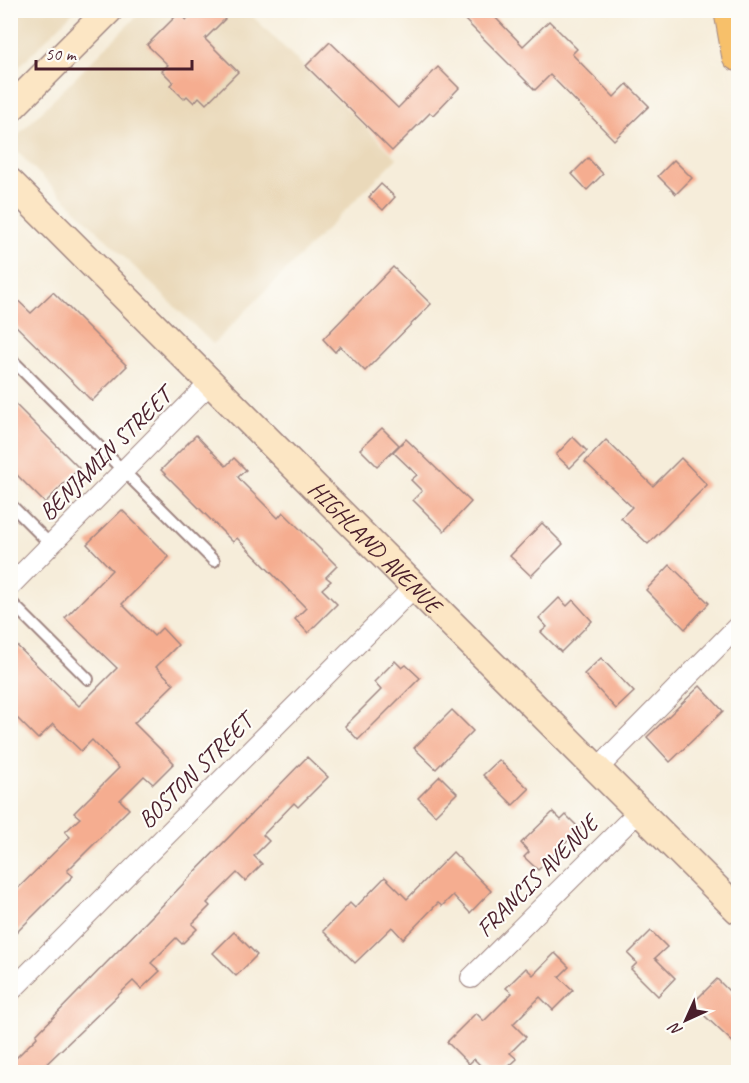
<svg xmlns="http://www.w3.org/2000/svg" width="749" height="1083" font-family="Caveat,sans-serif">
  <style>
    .built { fill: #ead9ba }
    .building { fill: #f5ad90 }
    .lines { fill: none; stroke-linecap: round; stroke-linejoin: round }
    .service-casing { stroke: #a08682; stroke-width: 14 }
    .minor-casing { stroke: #a08682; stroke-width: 22 }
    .secondary-casing { stroke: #a08682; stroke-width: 30 }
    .primary-casing { stroke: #a08682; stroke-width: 34 }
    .service { stroke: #fff; stroke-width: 10 }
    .minor { stroke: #fff; stroke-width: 20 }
    .secondary { stroke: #fce6c4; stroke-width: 27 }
    .primary { stroke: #f7c06b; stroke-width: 32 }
    .labels { text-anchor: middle; stroke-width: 4.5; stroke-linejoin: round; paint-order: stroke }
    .street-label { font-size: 24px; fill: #4a1f2b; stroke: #fdfcf7 }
  </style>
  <rect width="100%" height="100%" fill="#fdfcf7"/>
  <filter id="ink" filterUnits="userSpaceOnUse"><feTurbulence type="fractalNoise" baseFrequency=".0167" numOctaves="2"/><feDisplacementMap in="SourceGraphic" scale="12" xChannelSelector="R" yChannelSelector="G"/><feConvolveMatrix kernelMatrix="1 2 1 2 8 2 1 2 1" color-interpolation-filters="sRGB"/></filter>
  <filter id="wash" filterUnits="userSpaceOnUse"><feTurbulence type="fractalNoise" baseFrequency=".008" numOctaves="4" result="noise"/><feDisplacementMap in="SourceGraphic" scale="24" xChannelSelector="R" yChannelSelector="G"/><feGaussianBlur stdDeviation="1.35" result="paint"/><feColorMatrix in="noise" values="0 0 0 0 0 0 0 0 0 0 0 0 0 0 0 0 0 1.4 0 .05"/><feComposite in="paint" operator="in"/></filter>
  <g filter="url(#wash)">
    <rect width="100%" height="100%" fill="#f6edda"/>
    <g class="built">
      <path d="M11,10l63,1 -63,64 -1,-64z"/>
      <path d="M246,10l151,148 -184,186 -202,-198 -1,-3 132,-132z"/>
    </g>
    <g id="blocks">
      <g class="building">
        <path d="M195,10h21l9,9 -20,20 33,33 -32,32 -7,-7 -5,6 -7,-7 -3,3 -14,-14 3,-3 -11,-11 6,-6 -21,-20 32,-32 7,7z"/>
        <path d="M455,10h33l35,36 26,-25 28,28 -5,5 42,43 13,-13 22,22 -35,34 -64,-65 -15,15z"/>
        <path d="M330,42l68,66 40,-41 21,21 -26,27 -3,-2 -38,38 -86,-85z"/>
        <path d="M588,158l15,16 -16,16 -15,-16z"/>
        <path d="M674,160l18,18 -16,16 -18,-18z"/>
        <path d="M381,184l14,13 -12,13 -14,-13z"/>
        <path d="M393,267l38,37 -66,67 -25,-25 -5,6 -12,-13z"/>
        <path d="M53,292l74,74 -35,35 -82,-81v-27l21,20z"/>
        <path d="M10,399l69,69 -34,35 -35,-35z"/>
        <path d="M382,428l17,17 -22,21 -17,-17z"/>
        <path d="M196,435l30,31 8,-8 12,12 -8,7 5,6 35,35 5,-6 54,54 -11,11 5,4 -9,8 15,15 -29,29 -13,-14 11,-11 -69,-70 -4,4 -72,-72z"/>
        <path d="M573,437l14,14 -17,17 -14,-13z"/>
        <path d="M406,439l65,63 -27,29 -31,-31 9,-9 -11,-11 6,-5 -24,-23z"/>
        <path d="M606,440l47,46 28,-28 26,27 -59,59 -27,-26 11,-11 -47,-45z"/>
        <path d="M122,510l47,47 -47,47 32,32 8,-8 16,17 -22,22 18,17 -40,39 40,40 -21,21 -9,-8 -24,24 9,9 -62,62 6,5 -63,63v-43l60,-59 -5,-5 15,-14 -6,-5 45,-45 -27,-28 -11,11 -28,-27 -15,15 -28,-28v-72l69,67 38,-38 -52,-50 47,-48 -25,-26z"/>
        <path d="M542,523l21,21 -32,32 -21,-20z"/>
        <path d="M670,565l39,38 -24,26 -39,-39z"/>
        <path d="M559,598l8,8 6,-6 19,21 -31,31 -20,-20 6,-5 -8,-9z"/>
        <path d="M601,658l33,34 -18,17 -32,-35z"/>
        <path d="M395,661l7,7 4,-3 14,13 -62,62 -13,-14 36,-36 -7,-8z"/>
        <path d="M700,686l23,25 -53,51 -23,-25z"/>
        <path d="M452,710l21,21 -37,38 -22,-21z"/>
        <path d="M307,757l21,20 -30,30 -4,-4 -31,32 6,6 -15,15 8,8 -17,17 -8,-8 -30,30 3,3 -18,18 5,5 -15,15 -6,-6 -25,25 9,8 -19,18 -8,-8 -95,91h-28v-8l27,-27 -1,-2z"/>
        <path d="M499,760l30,29 -16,16 -30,-30z"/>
        <path d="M440,776l17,17 -22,22 -17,-17z"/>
        <path d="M553,812l8,8 5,-5 14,14 -42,41 -14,-13 5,-5 -8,-9z"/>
        <path d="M453,852l38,39 -21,22 -17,-18 -11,11 -4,-3 -35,36 -11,-12 -37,36 -32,-32 27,-28 5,5 30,-31 22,22z"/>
        <path d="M651,931l16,16 -12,11 20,20 -17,18 -27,-27 6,-6 -9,-9z"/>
        <path d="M234,932l23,23 -21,21 -23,-23z"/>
        <path d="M555,953l14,14 -10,10 14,13 -20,20 -13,-13 -27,27 13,13 -16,16 7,6 -14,13h-16l-13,-13 -5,5 -22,-22 29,-29 8,8 28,-28 -6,-5 20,-20 7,7z"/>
        <path d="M717,979l21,21v47l-46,-43z"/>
      </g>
    </g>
  </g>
  <g filter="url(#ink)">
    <use href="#blocks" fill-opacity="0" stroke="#a08682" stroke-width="1.5"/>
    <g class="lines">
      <defs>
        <g id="service">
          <path d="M10,358l204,203"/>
          <path d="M10,504l41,41"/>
          <path d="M10,601l78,78"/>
        </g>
        <g id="minor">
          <path d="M10,586l201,-204"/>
          <path d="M597,769l141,-143"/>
          <path d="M471,978l168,-167"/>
          <path d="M10,992l405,-406"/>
        </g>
        <g id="secondary">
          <path d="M10,109l99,-99"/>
          <path id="s1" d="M10,182l728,728"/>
        </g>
        <path id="primary" d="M730,10l8,45"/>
      </defs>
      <use href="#service" class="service-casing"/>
      <use href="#minor" class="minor-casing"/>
      <use href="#secondary" class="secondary-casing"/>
      <use href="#primary" class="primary-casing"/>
      <use href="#service" class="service"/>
      <use href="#minor" class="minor"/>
      <use href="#secondary" class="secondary"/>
      <use href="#primary" class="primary"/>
    </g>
  </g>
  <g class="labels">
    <g class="street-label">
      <text transform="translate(105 454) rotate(-45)" y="8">BENJAMIN STREET</text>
      <text dy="8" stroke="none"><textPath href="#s1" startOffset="516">HIGHLAND AVENUE</textPath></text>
      <text transform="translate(195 771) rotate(-45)" y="8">BOSTON STREET</text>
      <text transform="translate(537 876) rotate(-45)" y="8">FRANCIS AVENUE</text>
    </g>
  </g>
  <rect width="749" height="1083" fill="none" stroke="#fdfcf7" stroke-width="36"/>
  <g transform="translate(686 1020) rotate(225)" stroke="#fdfcf7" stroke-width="4.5" paint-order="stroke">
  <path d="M0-4.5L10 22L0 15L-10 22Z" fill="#4a1f2b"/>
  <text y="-9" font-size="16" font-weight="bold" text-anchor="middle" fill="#4a1f2b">N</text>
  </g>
  <path d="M36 60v9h156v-9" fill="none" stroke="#4a1f2b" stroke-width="3"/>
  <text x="45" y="60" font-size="18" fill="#4a1f2b" stroke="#fdfcf7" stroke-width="4.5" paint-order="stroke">50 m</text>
</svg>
